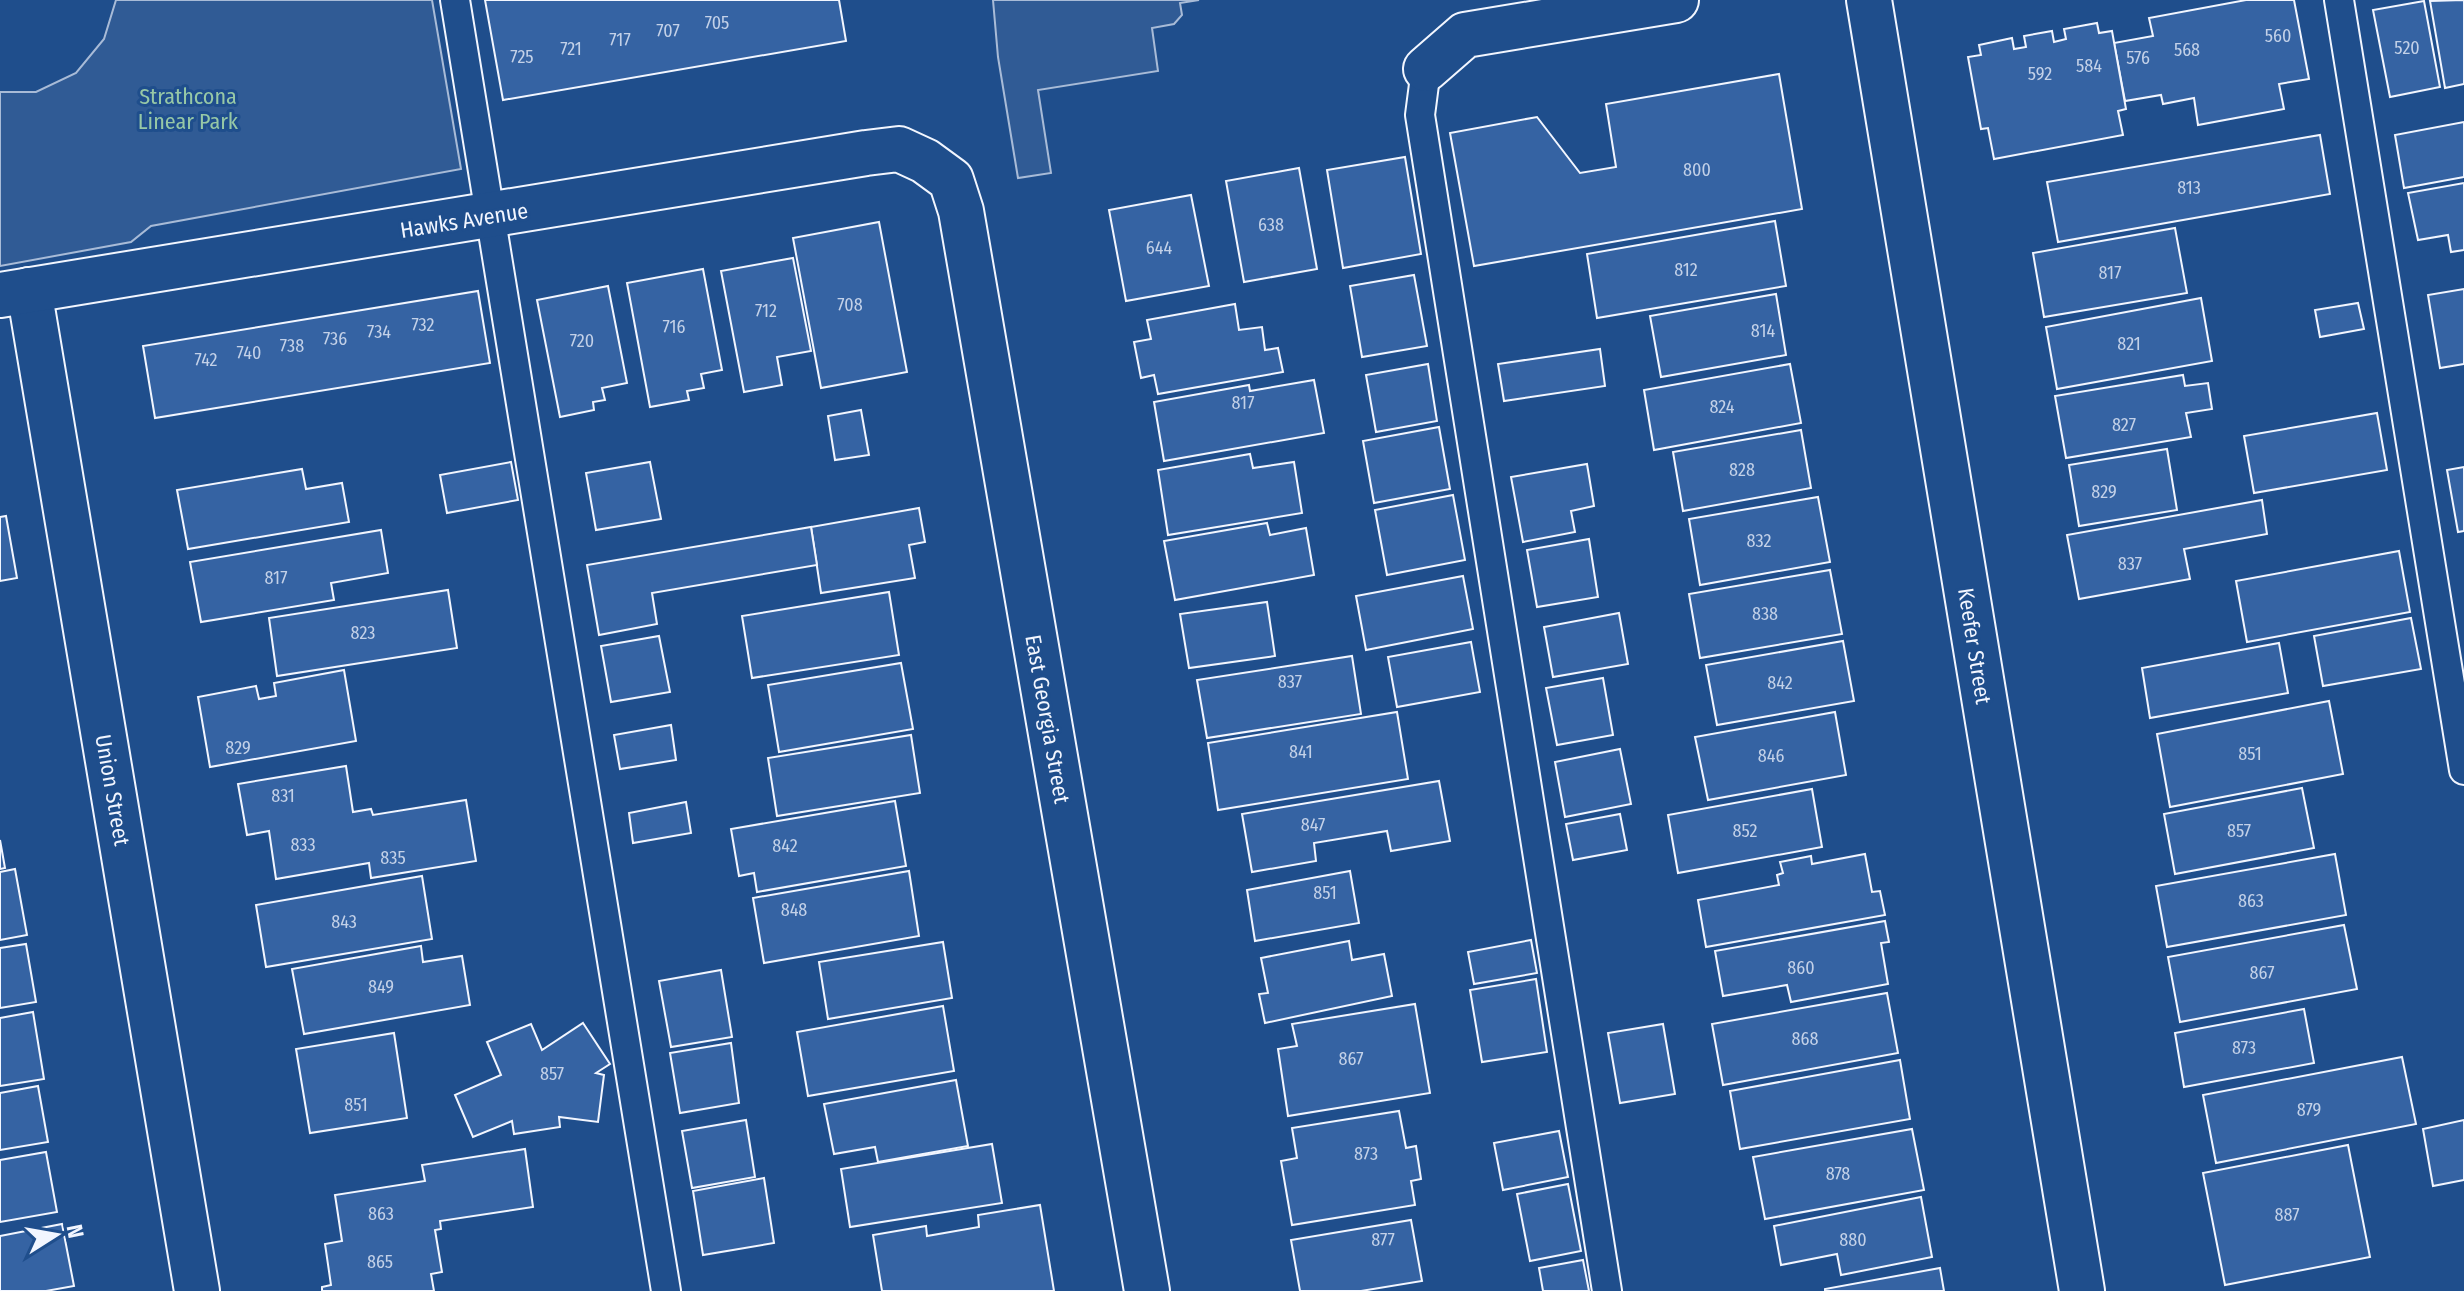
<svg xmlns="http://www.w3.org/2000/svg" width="2464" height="1291" font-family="'Fira Sans Condensed',sans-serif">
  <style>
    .built { fill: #305b95; stroke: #a8bbd7; stroke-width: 2 }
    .building { fill: #3563a3; stroke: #f2f6ff; stroke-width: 2 }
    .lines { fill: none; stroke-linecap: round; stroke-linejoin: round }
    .lane-casing { stroke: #f2f6ff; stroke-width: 32 }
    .street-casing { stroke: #f2f6ff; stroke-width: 48 }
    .lane { stroke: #1f4e8c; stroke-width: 28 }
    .street { stroke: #1f4e8c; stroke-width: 44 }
    .labels { text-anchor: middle; stroke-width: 6; stroke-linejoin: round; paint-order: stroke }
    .number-label { font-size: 18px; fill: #c3d1e8 }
    .park-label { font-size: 22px; fill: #97c8a6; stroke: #1f4e8c }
    .street-label { font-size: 22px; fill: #f2f6ff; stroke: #1f4e8c }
  </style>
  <rect width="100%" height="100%" fill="#1f4e8c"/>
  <g class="built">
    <path d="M116,0h316l29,169 -310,57 -20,16 -131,24v-174h36l40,-19 28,-34z"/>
    <path d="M993,0h206l-19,3 2,12 -8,9 -22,4 6,43 -120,19 13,83 -33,5 -20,-121z"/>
  </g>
  <g class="building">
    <path d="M485,0h354l7,41 -343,59z"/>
    <path d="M2246,0h48l15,79 -30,5 5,25 -86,16 -4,-27 -31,6 -2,-9 -36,6 -11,-58 39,-7 -4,-18z"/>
    <path d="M2464,0v84l-19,4 -15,-87z"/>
    <path d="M2424,1l16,86 -50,10 -17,-87z"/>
    <path d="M2097,23l2,10 13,-2 14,78 -8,2 5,24 -129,24 -6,-31 -7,1 -13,-72 13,-2 -2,-10 33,-7 2,11 12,-2 -2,-11 28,-5 2,11 12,-3 -2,-10z"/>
    <path d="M1779,74l23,135 -328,57 -24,-133 87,-16 43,56 36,-6 -10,-63z"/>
    <path d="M2464,122v55l-60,11 -9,-53z"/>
    <path d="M2320,135l10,59 -272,48 -11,-60z"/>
    <path d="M1405,157l16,97 -78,14 -16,-98z"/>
    <path d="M1299,168l18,101 -73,13 -18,-101z"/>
    <path d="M2464,183v67l-13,2 -3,-17 -30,5 -10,-47z"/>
    <path d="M1191,195l18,91 -83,15 -17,-91z"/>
    <path d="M1775,221l11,65 -189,32 -10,-64z"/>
    <path d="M879,222l28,150 -86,16 -28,-150z"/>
    <path d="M2175,228l12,65 -143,24 -11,-64z"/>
    <path d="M793,258l18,93 -34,6 5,28 -38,7 -23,-121z"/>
    <path d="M703,269l19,101 -21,4 3,14 -17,3 2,9 -39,7 -23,-124z"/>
    <path d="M1414,275l13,71 -65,11 -12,-71z"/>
    <path d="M608,286l19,97 -25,5 3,12 -12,2 1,8 -34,7 -23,-117z"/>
    <path d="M2464,289v75l-24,4 -12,-73z"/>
    <path d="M478,291l12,72 -335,55 -12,-72z"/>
    <path d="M1776,294l10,61 -125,22 -11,-61z"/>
    <path d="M2201,298l11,63 -155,28 -11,-62z"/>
    <path d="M2358,303l6,26 -44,8 -5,-27z"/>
    <path d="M1235,304l4,26 23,-3 3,23 13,-2 5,24 -125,22 -4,-19 -13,3 -7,-36 17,-3 -4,-19z"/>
    <path d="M1600,349l5,37 -101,15 -6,-37z"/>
    <path d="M1428,364l9,57 -61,11 -10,-57z"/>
    <path d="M1790,364l11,59 -147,27 -10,-60z"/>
    <path d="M2183,375l2,11 23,-3 4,26 -26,4 5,24 -125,21 -11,-62z"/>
    <path d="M1314,380l10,53 -160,28 -10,-59 95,-17 1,6z"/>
    <path d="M861,410l8,45 -34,5 -7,-44z"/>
    <path d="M2377,413l10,57 -133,23 -10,-57z"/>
    <path d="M1439,427l11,62 -76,14 -11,-62z"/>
    <path d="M1801,430l10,58 -128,23 -10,-59z"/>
    <path d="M2167,449l10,61 -98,16 -10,-61z"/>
    <path d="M1250,454l3,14 41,-6 8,51 -134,22 -10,-65z"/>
    <path d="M511,462l7,38 -71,13 -7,-38z"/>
    <path d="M650,462l11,57 -65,11 -10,-57z"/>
    <path d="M1587,464l7,42 -23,5 4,21 -52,10 -12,-65z"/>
    <path d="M2464,467v64l-6,1 -11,-62z"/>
    <path d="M302,469l4,20 36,-6 7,39 -161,27 -11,-59z"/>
    <path d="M1453,495l12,65 -78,15 -12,-65z"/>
    <path d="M1818,497l12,65 -130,23 -11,-66z"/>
    <path d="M2262,500l5,34 -83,15 6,30 -111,20 -12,-64z"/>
    <path d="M919,508l6,34 -16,3 6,33 -94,15 -10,-66z"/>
    <path d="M6,516l11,62 -17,3v-64z"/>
    <path d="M1267,523l3,12 36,-7 8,47 -139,25 -11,-59z"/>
    <path d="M811,527l6,38 -165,28 5,31 -58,11 -12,-70z"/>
    <path d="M381,530l7,43 -57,10 3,17 -133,22 -11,-60z"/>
    <path d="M1589,539l9,58 -61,10 -10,-57z"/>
    <path d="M2399,551l11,61 -163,30 -11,-61z"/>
    <path d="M1830,570l12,64 -142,24 -11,-64z"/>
    <path d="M1463,576l10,53 -107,21 -10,-54z"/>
    <path d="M448,590l9,58 -180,28 -8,-58z"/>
    <path d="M889,592l10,63 -147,23 -10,-62z"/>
    <path d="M1267,602l8,54 -86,12 -9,-54z"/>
    <path d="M1619,613l9,51 -75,13 -9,-50z"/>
    <path d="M2411,618l10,51 -98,17 -9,-50z"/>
    <path d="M659,636l11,56 -59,10 -10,-56z"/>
    <path d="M1843,641l11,60 -137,24 -11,-60z"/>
    <path d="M1471,642l9,50 -83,15 -9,-50z"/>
    <path d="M2279,643l9,50 -138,25 -8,-50z"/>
    <path d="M1352,656l9,58 -154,24 -10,-58z"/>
    <path d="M901,663l12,66 -134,23 -11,-67z"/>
    <path d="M344,670l12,71 -146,26 -12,-70 58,-11 3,13 17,-3 -2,-13z"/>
    <path d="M1603,678l10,57 -56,10 -11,-57z"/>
    <path d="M2329,701l14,73 -173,33 -13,-73z"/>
    <path d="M1397,712l11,67 -190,31 -10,-67z"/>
    <path d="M1835,712l11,63 -138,25 -13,-63z"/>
    <path d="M671,725l5,35 -56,9 -6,-34z"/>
    <path d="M911,735l9,58 -143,23 -9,-58z"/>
    <path d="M1620,749l11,55 -66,13 -10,-55z"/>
    <path d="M346,766l7,46 18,-3 2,6 93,-15 10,61 -105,17 -2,-15 -93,16 -7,-48 -22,4 -9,-51z"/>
    <path d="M1439,781l11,60 -59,10 -4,-20 -73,12 2,18 -64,11 -10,-58z"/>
    <path d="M2302,788l12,60 -139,26 -11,-60z"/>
    <path d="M1812,789l10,58 -144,26 -10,-58z"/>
    <path d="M895,801l11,65 -149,26 -3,-19 -15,3 -8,-47z"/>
    <path d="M686,802l5,31 -58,10 -4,-30z"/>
    <path d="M1620,814l7,36 -54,10 -7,-36z"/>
    <path d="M0,840l5,28 -5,1z"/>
    <path d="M1865,854l7,38 8,-1 5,24 -179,32 -8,-47 81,-15 -2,-10 6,-2 -3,-11 31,-6 1,8z"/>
    <path d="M2335,854l11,61 -179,32 -11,-61z"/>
    <path d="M15,869l12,66 -27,5v-68z"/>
    <path d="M909,871l10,65 -155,27 -11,-65z"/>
    <path d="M1350,871l9,52 -104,18 -8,-51z"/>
    <path d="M422,876l10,63 -166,28 -10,-62z"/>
    <path d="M1885,921l4,21 -8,1 7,41 -97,18 -4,-17 -64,11 -8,-45z"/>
    <path d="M2344,925l13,64 -177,33 -12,-65z"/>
    <path d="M1531,940l6,33 -63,11 -6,-32z"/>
    <path d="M1349,941l3,19 32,-6 8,42 -127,27 -6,-29 9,-1 -7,-35z"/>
    <path d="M943,942l9,56 -124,21 -9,-57z"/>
    <path d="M26,944l10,58 -36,6v-60z"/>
    <path d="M421,946l2,16 39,-6 8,49 -166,29 -12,-65z"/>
    <path d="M721,970l11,67 -61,10 -12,-66z"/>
    <path d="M1536,979l11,73 -65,10 -12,-72z"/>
    <path d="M1887,993l11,60 -175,32 -11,-61z"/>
    <path d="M1415,1004l15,89 -142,23 -10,-67 19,-3 -5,-22z"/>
    <path d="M943,1006l11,65 -146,25 -11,-64z"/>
    <path d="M2304,1009l10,54 -130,24 -9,-54z"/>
    <path d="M33,1012l11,67 -44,7v-68z"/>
    <path d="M583,1023l27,41 -14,9 8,2 -6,47 -39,-5 1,10 -46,7 -2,-13 -39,16 -18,-42 46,-20 -14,-33 44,-18 11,26z"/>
    <path d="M1663,1024l12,70 -55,9 -12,-70z"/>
    <path d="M394,1033l13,85 -97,15 -14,-84z"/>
    <path d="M731,1043l8,60 -59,10 -10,-60z"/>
    <path d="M2402,1057l14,67 -200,39 -13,-68z"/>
    <path d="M1900,1060l10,59 -170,30 -10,-58z"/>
    <path d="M956,1080l12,66 -90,16 -3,-15 -41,7 -10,-50z"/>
    <path d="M38,1086l10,56 -48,8v-57z"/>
    <path d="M1399,1111l7,37 10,-2 5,33 -10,2 4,24 -123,20 -11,-64 16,-3 -5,-30z"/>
    <path d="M746,1120l9,57 -63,11 -10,-57z"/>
    <path d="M2464,1120v60l-31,6 -10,-57z"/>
    <path d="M1912,1129l12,61 -159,29 -12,-62z"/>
    <path d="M1559,1131l9,46 -65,13 -9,-47z"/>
    <path d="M992,1144l10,59 -152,24 -9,-58z"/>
    <path d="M2348,1145l22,112 -145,28 -22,-112z"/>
    <path d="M525,1149l8,58 -93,14 1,8 -6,1 7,42 -11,2 3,17h-112v-4l9,-2 -6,-41 17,-3 -7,-46 90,-14 -3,-16z"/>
    <path d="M46,1152l11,60 -57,10v-62z"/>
    <path d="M764,1178l10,65 -71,12 -10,-64z"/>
    <path d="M1568,1184l13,67 -51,10 -13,-67z"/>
    <path d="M1921,1197l11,60 -91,18 -4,-21 -56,11 -7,-39z"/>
    <path d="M1040,1205l14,86h-172l-9,-56 53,-9 1,10 52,-9 -1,-12z"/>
    <path d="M1411,1220l11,61 -61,10h-61l-9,-51z"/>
    <path d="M62,1224l12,62 -28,5h-46v-55z"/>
    <path d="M1583,1260l6,31h-46l-4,-23z"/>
    <path d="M1940,1268l4,23h-119v-2z"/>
  </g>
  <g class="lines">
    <defs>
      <g id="lane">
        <path d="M455,0l211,1291"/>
        <path d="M2339,0l125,770"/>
        <path d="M1426,69l-6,46 187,1176"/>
      </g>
      <g id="street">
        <path d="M1869,0l213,1291"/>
        <path d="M1426,69l39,-34 211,-35"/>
        <path d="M29,290l168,1001"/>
        <path d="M0,295l866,-142 33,-4 26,12 26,19 10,31 186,1080"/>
      </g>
    </defs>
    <use href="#lane" class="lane-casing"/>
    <use href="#street" class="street-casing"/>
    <use href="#lane" class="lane"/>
    <use href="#street" class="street"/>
  </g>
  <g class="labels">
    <g class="number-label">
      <text x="717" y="29">705</text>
      <text x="668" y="37">707</text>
      <text x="2278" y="42">560</text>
      <text x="620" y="46">717</text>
      <text x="2407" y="54">520</text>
      <text x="571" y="55">721</text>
      <text x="2187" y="56">568</text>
      <text x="522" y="63">725</text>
      <text x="2138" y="64">576</text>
      <text x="2089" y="72">584</text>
      <text x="2040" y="80">592</text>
      <text x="1697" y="176">800</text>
      <text x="2189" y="194">813</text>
      <text x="1271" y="231">638</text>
      <text x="1159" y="254">644</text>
      <text x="1686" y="276">812</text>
      <text x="2110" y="279">817</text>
      <text x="850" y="311">708</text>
      <text x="766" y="317">712</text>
      <text x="423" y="331">732</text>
      <text x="674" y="333">716</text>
      <text x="1763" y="337">814</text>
      <text x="379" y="338">734</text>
      <text x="335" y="345">736</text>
      <text x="582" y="347">720</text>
      <text x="2129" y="350">821</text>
      <text x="292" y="352">738</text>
      <text x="249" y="359">740</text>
      <text x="206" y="366">742</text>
      <text x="1243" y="409">817</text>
      <text x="1722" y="413">824</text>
      <text x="2124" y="431">827</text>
      <text x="1742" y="476">828</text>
      <text x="2104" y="498">829</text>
      <text x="1759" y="547">832</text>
      <text x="2130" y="570">837</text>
      <text x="276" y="584">817</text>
      <text x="1765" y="620">838</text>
      <text x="363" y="639">823</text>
      <text x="1290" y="688">837</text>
      <text x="1780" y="689">842</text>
      <text x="238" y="754">829</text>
      <text x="1301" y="758">841</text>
      <text x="2250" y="760">851</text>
      <text x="1771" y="762">846</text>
      <text x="283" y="802">831</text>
      <text x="1313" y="831">847</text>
      <text x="1745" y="837">852</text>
      <text x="2239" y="837">857</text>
      <text x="303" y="851">833</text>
      <text x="785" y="852">842</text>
      <text x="393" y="864">835</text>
      <text x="1325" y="899">851</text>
      <text x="2251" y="907">863</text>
      <text x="794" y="916">848</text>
      <text x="344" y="928">843</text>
      <text x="1801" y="974">860</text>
      <text x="2262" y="979">867</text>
      <text x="381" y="993">849</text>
      <text x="1805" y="1045">868</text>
      <text x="2244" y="1054">873</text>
      <text x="1351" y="1065">867</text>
      <text x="552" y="1080">857</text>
      <text x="356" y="1111">851</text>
      <text x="2309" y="1116">879</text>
      <text x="1366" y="1160">873</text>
      <text x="1838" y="1180">878</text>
      <text x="381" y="1220">863</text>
      <text x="2287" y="1221">887</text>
      <text x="1383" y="1246">877</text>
      <text x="1853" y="1246">880</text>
      <text x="380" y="1268">865</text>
    </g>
    <g class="park-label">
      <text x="188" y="104">Strathcona<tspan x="188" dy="25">Linear Park</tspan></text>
    </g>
    <g class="street-label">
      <text transform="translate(464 220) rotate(-9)" y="8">Hawks Avenue</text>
      <text transform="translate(1975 646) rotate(81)" y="8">Keefer Street</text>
      <text transform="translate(1048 719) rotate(80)" y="8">East Georgia Street</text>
      <text transform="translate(113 790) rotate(80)" y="8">Union Street</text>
    </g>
  </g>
  <g transform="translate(56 1235) rotate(79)" stroke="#1f4e8c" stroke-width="6" paint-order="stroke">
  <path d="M0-6L14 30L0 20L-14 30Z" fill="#f2f6ff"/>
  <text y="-12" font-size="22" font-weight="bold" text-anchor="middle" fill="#f2f6ff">N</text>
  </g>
</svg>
